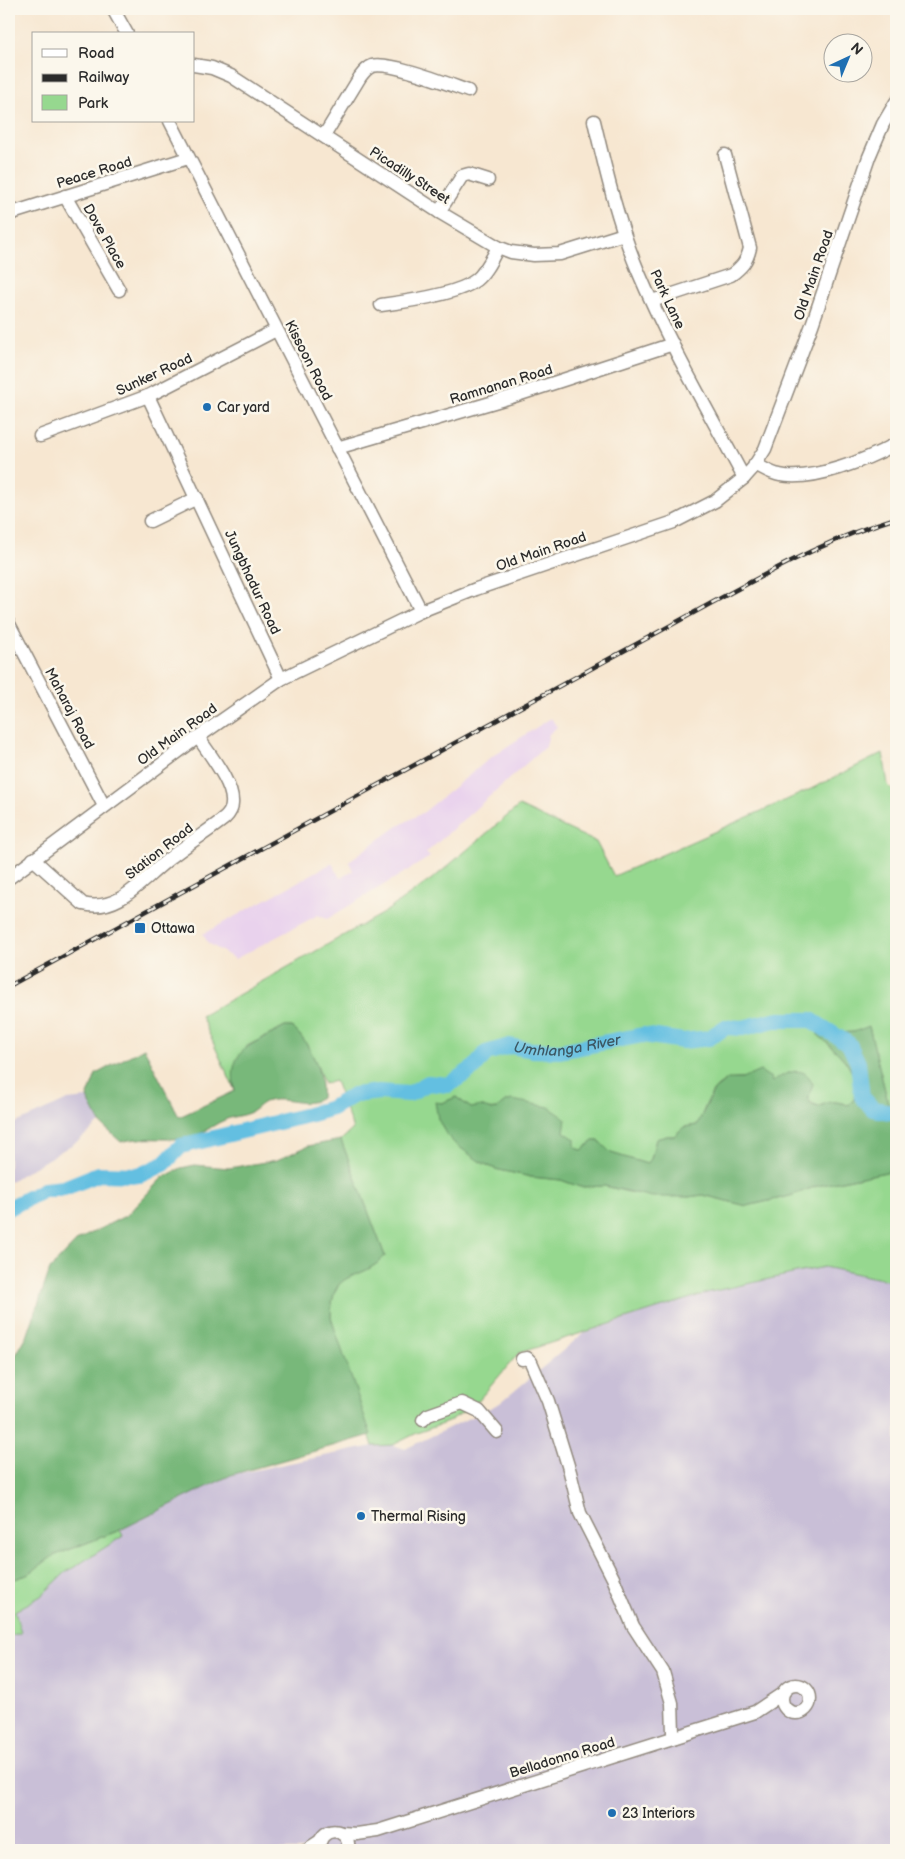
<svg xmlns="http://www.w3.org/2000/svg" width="905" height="1859" font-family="'Balsamiq Sans',sans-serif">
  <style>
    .built { fill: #e9d2ed }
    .industrial { fill: #c9bfd7 }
    .green { fill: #96d88f; stroke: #60825d }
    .forest { fill: #78b87a; stroke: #527252 }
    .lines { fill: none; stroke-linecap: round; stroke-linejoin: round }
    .river { stroke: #63bfe1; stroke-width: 16 }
    .minor-casing { stroke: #91897e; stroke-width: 15 }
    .minor { stroke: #fff; stroke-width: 12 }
    .rail-casing { stroke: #2b2b2b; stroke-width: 4.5 }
    .rail { stroke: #fbf7ec; stroke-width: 2.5; stroke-dasharray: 8; stroke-linecap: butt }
    .poi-dot { fill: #1f6fb2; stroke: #fbf7ec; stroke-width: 2 }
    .labels { text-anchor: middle; stroke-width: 5; stroke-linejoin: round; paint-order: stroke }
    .street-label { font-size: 14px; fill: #2b2b2b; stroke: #fbf7ec }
    .poi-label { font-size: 14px; fill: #2b2b2b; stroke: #fbf7ec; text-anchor: start }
    .water-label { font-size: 15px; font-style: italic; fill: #3c5762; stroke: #fbf7ec }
  </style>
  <rect width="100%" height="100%" fill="#fbf7ec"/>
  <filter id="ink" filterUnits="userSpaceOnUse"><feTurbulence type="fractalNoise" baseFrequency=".02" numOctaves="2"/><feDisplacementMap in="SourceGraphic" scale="10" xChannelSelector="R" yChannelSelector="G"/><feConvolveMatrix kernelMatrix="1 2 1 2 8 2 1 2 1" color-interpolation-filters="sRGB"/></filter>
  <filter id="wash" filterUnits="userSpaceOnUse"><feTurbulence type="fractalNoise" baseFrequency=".0096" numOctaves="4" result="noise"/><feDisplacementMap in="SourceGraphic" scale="20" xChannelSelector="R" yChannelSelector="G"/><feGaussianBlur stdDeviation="1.12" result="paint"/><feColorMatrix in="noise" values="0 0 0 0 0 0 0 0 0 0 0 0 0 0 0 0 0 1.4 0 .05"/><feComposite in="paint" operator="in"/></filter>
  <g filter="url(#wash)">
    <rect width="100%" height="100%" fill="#f7e7d1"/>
    <path class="built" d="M551,718l6,9 -8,7 -3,12 -120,107 4,4 -103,62 -9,-4 -83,44 -27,-16 -5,-9 129,-71 8,15 13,-7 -4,-10 49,-35 26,-14 70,-57z"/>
    <g class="industrial">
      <path d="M87,1098l13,25 -22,18 -69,41v-56l59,-26z"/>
      <path d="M824,1267l72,15v568h-887v-214l3,1 3,-26 26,-15 24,-23 58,-37 -3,-6 111,-55 142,-29 20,-1 12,4 95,-46 84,-70 126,-41z"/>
    </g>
    <g class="green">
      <path d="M883,753l5,32 8,9v328h-3l-24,-95 -15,5 -36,2c22,22 41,32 36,66l-6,5c-12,-4 -18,-5 -30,2 -5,-2 -7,-5 -11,-8 -22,-14 -74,-33 -93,-9 -7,9 -11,24 -17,35l-13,2 -10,9h-7l-11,3 -5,20 -4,5 -36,-11 -12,-12h-6l-11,9 -7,-2 -70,-46c-14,14 -17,3 -34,6l-15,-11 -14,6h-6l43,58 16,8 36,8 30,3 19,7 25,-1 27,7 56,4 15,-2 44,11 43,-10 27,-10 79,-16v112l-72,-15 -114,25 -191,61 -43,50 -28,19 -31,11 -24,12 -20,1 -42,-128c1,-55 26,-32 54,-62l-44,-116 12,-11 -18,-48 -11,3c-8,-22 -15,-42 -32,-57h-7l-38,19 -14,37 2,8 -34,-75 184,-104 51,-36 83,-70 77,36 18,34 197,-87z"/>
      <path d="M120,1530l3,6 -58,37 -24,23 -26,15 6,22 -12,3v-55l18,-6 26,-19z"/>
    </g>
    <g class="forest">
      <path d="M869,1026l27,109v35l-79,16 -27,10 -43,10 -44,-11 -15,2h-36l-47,-11 -25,1 -19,-7 -30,-3 -36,-8 -16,-8 -24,-17 -9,-10 -8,-15 -3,-17 7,1 14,-6 15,11 10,-2 10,4 6,-1 8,-7 7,-2 37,7 17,12 -2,13 11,7v9l7,2 11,-9h6l12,12 36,11 4,-5 5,-20 11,-3h7l10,-9 13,-2 17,-35 14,-11h14l18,-8 11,7 1,4c15,-10 32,-19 41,2l-5,15 4,6 7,2c11,-7 17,-6 29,-2l6,-5c5,-34 -14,-45 -37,-66l37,-2z"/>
      <path d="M285,1027h7c19,18 31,44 29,71 -15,11 -36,-2 -53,3 -7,1 -12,9 -19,12 -7,3 -15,3 -22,6 -11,4 -20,12 -30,16 -25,9 -52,-1 -76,7l-21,-19 -13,-25 9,-24 48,-26 35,69 56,-26c-9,-45 19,-46 50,-64z"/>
      <path d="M341,1140l44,116c-28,30 -53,8 -54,62l40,117 -140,40 -111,55 -67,26 -26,19 -18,6v-214l19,-33 22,-65 28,-29 49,-25 35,-37 19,-10 14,-3 34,3 48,-8 31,-14z"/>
    </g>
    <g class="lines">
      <path class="river" id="s1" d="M9,1208l35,-18 20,-2 35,-14 41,1 24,-11 17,-18 127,-31 24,-7 22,-13 25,-3 30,2 19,-11 20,2 27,-18 11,-14 24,-7 22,4 28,1 83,-16 40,6 26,-3 17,-11 17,1 31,-8h37l38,24 9,19 4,34 11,12 23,4"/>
    </g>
  </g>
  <g filter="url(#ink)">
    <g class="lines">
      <defs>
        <g id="minor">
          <path d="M113,9l14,25"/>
          <path d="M194,65l18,3 19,8 208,136 59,35 13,5 23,3 26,-1 64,-20"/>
          <path d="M170,121l251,490"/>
          <path d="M594,121c12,51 24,102 44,150 30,71 69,138 106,207"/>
          <path d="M324,136l36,-59c3,-4 7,-9 12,-11 18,-5 76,18 96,25"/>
          <path d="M65,196l54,94"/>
          <path d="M439,212l23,-36 7,-2 19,6"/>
          <path d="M9,214l179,-56"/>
          <path d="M652,301l79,-26c11,-8 16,-14 19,-27l-25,-93"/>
          <path d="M381,305c23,-3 78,-11 95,-25 10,-8 16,-22 22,-33"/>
          <path d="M148,396l133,283"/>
          <path d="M40,436l108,-40 128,-66"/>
          <path d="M337,448l174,-51 162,-53"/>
          <path d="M755,464c8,4 17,10 25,11 33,7 88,-16 116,-31"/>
          <path d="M150,521l47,-23"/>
          <path d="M9,624l95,182"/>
          <path d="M33,859l50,45c35,9 58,-23 82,-42 19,-16 41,-29 60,-44 4,-4 7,-8 7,-14 2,-20 -23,-50 -34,-67"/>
          <path d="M9,878l189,-141 83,-58 140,-68 55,-22 198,-67 41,-21 29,-23 9,-10 12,-19 47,-124 57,-168 14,-33 13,-22"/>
          <path d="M522,1359l5,-1 4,4 17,39 22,71 10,41 33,65 20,48 30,46 9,31 1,29 2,5"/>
          <path d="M423,1420l5,-5 34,-12 17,8 18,21"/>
          <circle cx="796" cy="1699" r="14"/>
          <path d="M341,1833l16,1 21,-3 377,-119 27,-18"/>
          <path d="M306,1850l14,-9"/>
          <path d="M320,1850c-4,-25 32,-25 28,0"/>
        </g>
      </defs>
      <use href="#minor" class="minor-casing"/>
      <use href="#minor" class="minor"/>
      <defs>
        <path id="rail" d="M9,986l721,-393c54,-29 107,-57 166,-75"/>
      </defs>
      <use href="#rail" class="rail-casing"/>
      <use href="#rail" class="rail"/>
    </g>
  </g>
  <g class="poi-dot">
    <circle cx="207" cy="407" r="5"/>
    <rect x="134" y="922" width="12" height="12" rx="2.5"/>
    <circle cx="361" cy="1516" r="5"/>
    <circle cx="612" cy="1813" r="5"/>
  </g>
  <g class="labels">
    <g class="street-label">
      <text transform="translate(94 172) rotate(-17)" y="5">Peace Road</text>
      <text transform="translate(410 175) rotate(33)" y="5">Picadilly Street</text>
      <text transform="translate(105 236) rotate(60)" y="5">Dove Place</text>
      <text transform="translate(813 275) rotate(-71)" y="5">Old Main Road</text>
      <text transform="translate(668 299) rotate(65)" y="5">Park Lane</text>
      <text transform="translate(309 360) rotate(63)" y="5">Kissoon Road</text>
      <text transform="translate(154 374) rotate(-25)" y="5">Sunker Road</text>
      <text transform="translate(501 384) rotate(-17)" y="5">Ramnanan Road</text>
      <text transform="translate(541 551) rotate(-19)" y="5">Old Main Road</text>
      <text transform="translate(253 582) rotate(65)" y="5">Jungbhadur Road</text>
      <text transform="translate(70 708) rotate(62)" y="5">Maharaj Road</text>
      <text transform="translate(177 734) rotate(-36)" y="5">Old Main Road</text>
      <text transform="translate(159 851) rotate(-38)" y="5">Station Road</text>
      <text transform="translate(562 1757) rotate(-17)" y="5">Belladonna Road</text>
    </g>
    <g class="poi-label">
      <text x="217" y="412">Car yard</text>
      <text x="151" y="933">Ottawa</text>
      <text x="371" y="1521">Thermal Rising</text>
      <text x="622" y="1818">23 Interiors</text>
    </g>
    <g class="water-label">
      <text dy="5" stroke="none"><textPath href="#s1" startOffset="601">Umhlanga River</textPath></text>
    </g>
  </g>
  <rect width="905" height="1859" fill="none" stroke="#fbf7ec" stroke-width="30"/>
  <rect x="32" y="32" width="162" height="90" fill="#fbf7ec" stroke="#a8a59f"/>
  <rect x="42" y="49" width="25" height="8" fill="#ffffff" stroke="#a8a59f"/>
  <text x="78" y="58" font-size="15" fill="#2b2b2b">Road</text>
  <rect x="42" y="74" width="25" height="8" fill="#2b2b2b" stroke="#a8a59f"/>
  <text x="78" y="82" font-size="15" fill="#2b2b2b">Railway</text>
  <rect x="42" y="95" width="25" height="15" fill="#96d88f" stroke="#a8a59f"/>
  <text x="78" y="108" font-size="15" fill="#2b2b2b">Park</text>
  <g transform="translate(848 58) rotate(44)"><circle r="24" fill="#fbf7ec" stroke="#a8a59f"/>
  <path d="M0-4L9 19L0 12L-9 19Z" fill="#1f6fb2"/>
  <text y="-8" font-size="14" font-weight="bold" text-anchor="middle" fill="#2b2b2b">N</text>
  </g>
</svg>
